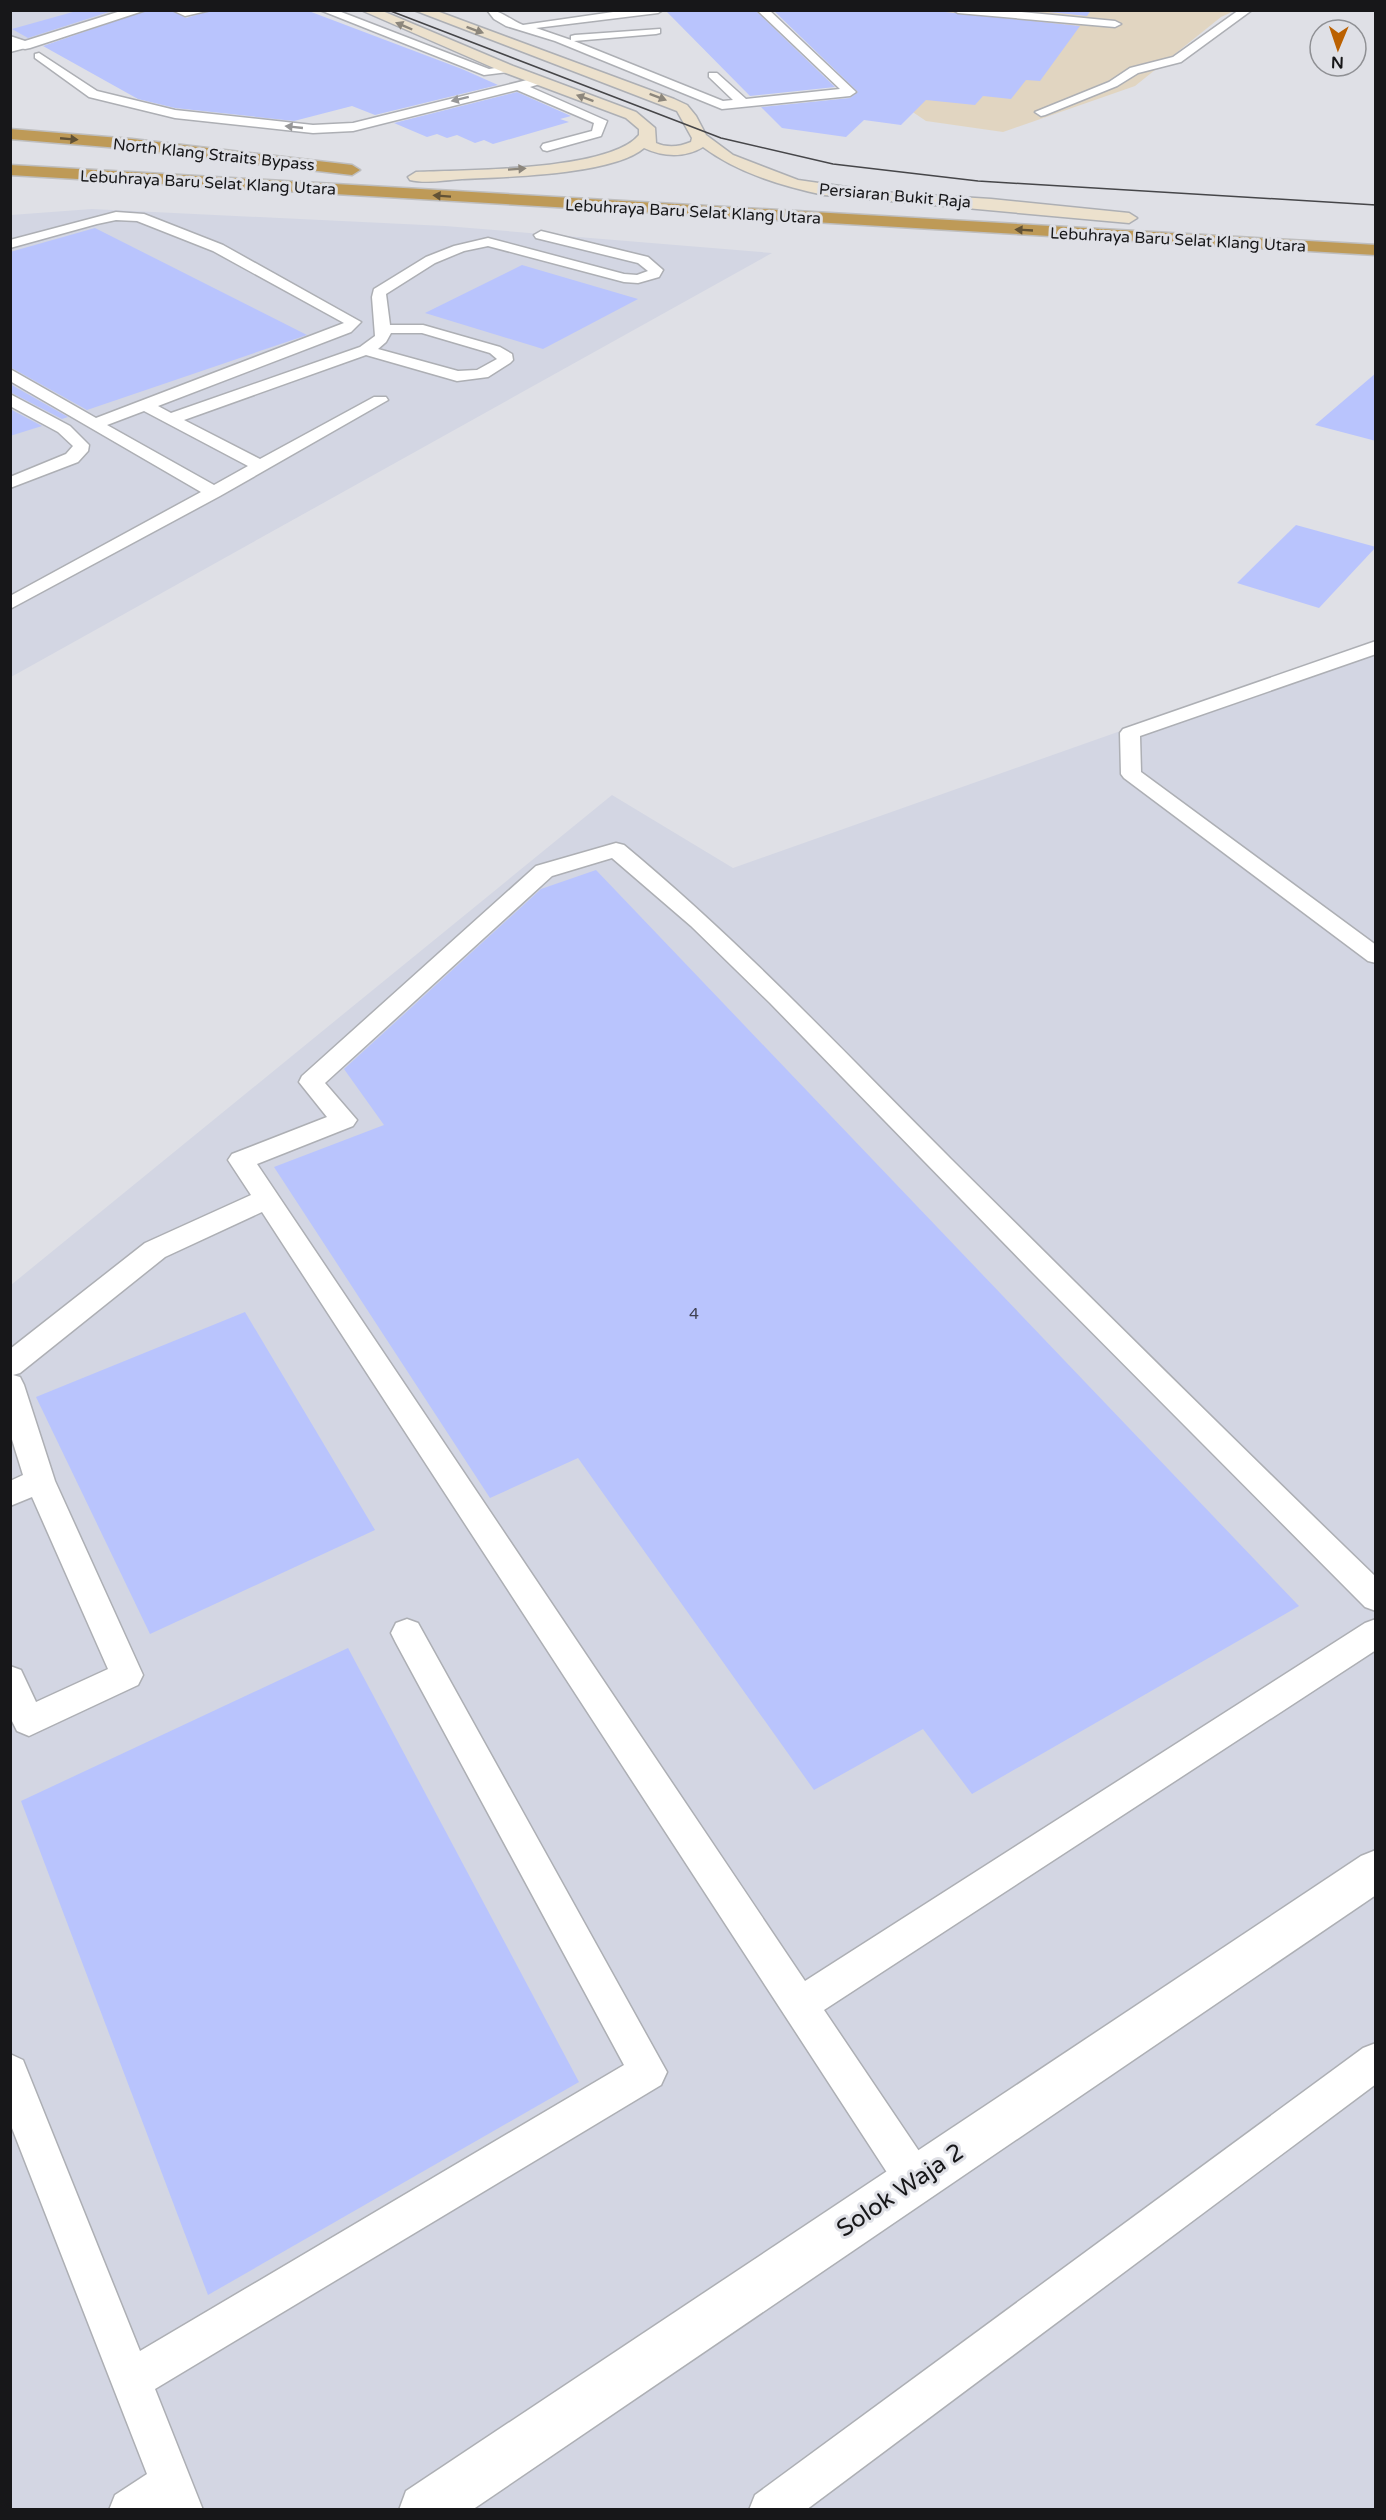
<svg xmlns="http://www.w3.org/2000/svg" width="1386" height="2520" font-family="'Varela Round',sans-serif">
  <style>
    .built { fill: #d3d6e3 }
    .education { fill: #e1d5c1 }
    .building { fill: #b9c4fd }
    .lines { fill: none; stroke-linecap: round; stroke-linejoin: round }
    .lane-casing { stroke: #adafb4; stroke-width: 3 }
    .street-casing { stroke: #adafb4; stroke-width: 3 }
    .secondary-casing { stroke: #adafb4; stroke-width: 3 }
    .highway-casing { stroke: #bebebf; stroke-width: 3 }
    .lane { fill: #fff; fill-rule: evenodd }
    .street { fill: #fff; fill-rule: evenodd }
    .secondary { fill: #ece1cd; fill-rule: evenodd }
    .highway { fill: #be9a57; fill-rule: evenodd }
    .tram { stroke: #464649; stroke-width: 1.5 }
    .oneway { fill: #8c867c }
    .oneway2 { fill: #979798 }
    .oneway3 { fill: #625235 }
    .labels { text-anchor: middle; stroke-width: 6; stroke-linejoin: round; paint-order: stroke }
    .far-street-label { font-size: 16px; fill: #171719; stroke: #dfe0e6 }
    .number-label { font-size: 16px; fill: #404252 }
    .near-street-label { font-size: 24px; fill: #171719; stroke: #dfe0e6 }
  </style>
  <rect width="100%" height="100%" fill="#dfe0e6"/>
  <g class="built">
    <path d="M11,11h119l-119,33z"/>
    <path d="M92,209l353,17 327,27 -761,424v-462z"/>
    <path d="M1375,641v1868l-1364,1v-1225l601,-490 121,73z"/>
  </g>
  <path class="education" d="M785,11h449l-13,6 -86,69 -132,46 -77,-11 -37,-25z"/>
  <g class="building">
    <path d="M80,10h35l-87,28 -16,-9z"/>
    <path d="M148,10h22l16,8 27,-8h93l156,59 36,16 -123,30 -23,-9 -58,15 -119,-13 -37,-9 -95,-53z"/>
    <path d="M665,10h90l80,77 -85,9z"/>
    <path d="M773,10h153l154,16 -40,55 -14,-1 -15,19 -28,-3 -8,9 -49,-5 -25,25 -37,-5 -18,17 -64,-9 -21,-21 89,-9 8,-6z"/>
    <path d="M1029,10h62l-4,6z"/>
    <path d="M517,92l54,24 -11,3 9,3 -76,22 -9,-4 -9,3 -18,-8 -10,3 -10,-4 -10,3 -33,-14z"/>
    <path d="M95,228l212,107 -220,75 -77,-43v-115z"/>
    <path d="M522,265l116,34 -95,50 -118,-36z"/>
    <path d="M1376,373v68l-61,-16z"/>
    <path d="M10,384l58,33 -6,2 -52,-27z"/>
    <path d="M10,409l32,17 -32,10z"/>
    <path d="M1296,525l80,22 -57,61 -82,-25z"/>
    <path d="M596,870l703,736 -327,188 -49,-65 -109,61 -236,-332 -88,40 -216,-331 110,-42 -40,-56 197,-180z"/>
    <path d="M245,1312l130,218 -225,104 -114,-237z"/>
    <path d="M348,1648l231,434 -371,213 -187,-494z"/>
  </g>
  <g class="lines">
    <defs>
      <g id="lane">
        <path d="M172,10h39l-26,6z"/>
        <path d="M320,10h16l153,59 19,-3 6,3 -6,3 -24,3z"/>
        <path d="M487,10c14,0 23,10 36,15l104,-15h36l-5,3 -122,15 35,12v-4l4,-1 85,-6v4l-4,1 -82,7 149,60 10,-1 -24,-23v-4h8l29,26 94,-10 -83,-79h12l87,82 -6,4 -128,13 -167,-68 -49,-15 -12,-7z"/>
        <path d="M953,10h47l115,11 6,3 -6,3 -157,-14z"/>
        <path d="M1239,10h13l-71,52 -43,11 -21,13 -72,29 -4,1 -6,-4 74,-30 21,-14 43,-11z"/>
        <path d="M25,42l4,1v4l-19,5v-7z"/>
        <path d="M39,53l58,38 78,19 138,15 40,-2 186,-46 6,4 -2,2 -13,4 77,34 -6,15 -54,15 -4,-1 -2,-3 2,-3 49,-13 2,-8 -77,-33 -164,41 -40,2 -138,-15 -86,-21 -54,-39v-4z"/>
        <path d="M116,212l28,2 79,31 138,77 -10,10 -193,74 13,7 189,-66 15,-11 -3,-39 2,-8 52,-32 28,-11 34,-8 136,36 13,1 11,-4 -10,-8 -102,-25 -2,-3 7,-4 107,26 15,13 -4,7 -21,6 -14,-1 -136,-36 -24,5 -29,12 -49,31 4,31h33l77,22 12,7 1,6 -3,3 -22,14 -31,4 -91,-26 -182,65 76,39 114,-62h12l2,3 -168,96 -210,113v-13l191,-104 -191,-111v-12l86,49 248,-95 -131,-72 -76,-30 -21,-1 -19,4 -87,24v-8zM391,333h31l68,20 7,6 -20,11 -19,1 -80,-22 8,-7zM144,411l104,55 -34,19 -107,-60z"/>
        <path d="M10,394l60,32 19,19 -1,6 -10,11 -68,26v-11l56,-23 7,-8 -15,-14 -48,-26z"/>
        <path d="M1376,641v13l-236,82 1,36 235,173v18l-8,-2 -244,-183 -3,-4 -1,-41 3,-4z"/>
        <path d="M616,843l8,2c117,97 220,207 327,314 141,140 282,280 425,418v34l-11,-4 -332,-334 -263,-270 -79,-77 -79,-68 -60,18 -227,207 32,37 -4,6 -96,38 548,817 560,-358 11,-4v31l-552,360 105,156 5,14 -5,14 -14,5 -14,-5 -639,-982 -97,45 -145,116 -7,2 7,2 4,8 31,96 88,194 -5,10 -109,51 -12,-5 -7,-14v-51l11,4 15,32 72,-33 -76,-172 -22,9v-25l13,-6 -13,-42v-84l135,-106 106,-48 -23,-35 4,-6 95,-37 -28,-35 3,-6 234,-210z"/>
        <path d="M407,1619l11,4 249,449 -6,13 -506,304 48,121h-94l6,-15 32,-21 -137,-351v-69l13,6 117,291 484,-286 -228,-422 -5,-10 5,-10z"/>
        <path d="M1376,2043v41l-570,426h-57l6,-15 608,-447z"/>
      </g>
      <g id="street">
        <path d="M124,10h22l-116,38 -5,1 -15,-4v-9l15,5z"/>
        <path d="M1376,1850v45l-904,615h-73l7,-19 955,-635z"/>
      </g>
      <path id="secondary" d="M361,10h19l133,56 123,46 19,16 1,15c11,5 23,4 35,-1l1,-4 -15,-27 -263,-101h20l240,89 13,6 9,11 10,19 27,20 65,25 83,12 110,7 138,14 8,5 -8,5 -305,-28c-42,-9 -86,-22 -121,-48 -18,11 -40,10 -59,1 -31,27 -140,29 -182,31 -16,1 -36,5 -52,1l-2,-3 8,-5c48,-2 194,-1 223,-37v-6l-13,-11 -123,-46z"/>
      <g id="highway">
        <path d="M10,129l122,10 220,26 8,5 -8,5 -220,-26 -122,-10z"/>
        <path d="M10,165l1366,80v10l-1366,-80z"/>
      </g>
    </defs>
    <use href="#lane" class="lane-casing"/>
    <use href="#street" class="street-casing"/>
    <use href="#secondary" class="secondary-casing"/>
    <use href="#highway" class="highway-casing"/>
    <use href="#lane" class="lane"/>
    <use href="#street" class="street"/>
    <use href="#secondary" class="secondary"/>
    <use href="#highway" class="highway"/>
    <path class="tram" d="M388,10l333,128 112,26 145,17 398,24"/>
  </g>
  <defs><path id="oneway-solid" d="M-6-.8H1V-3.2L6.5 0L1 3.2V.8H-6Z" transform="scale(1.5)"/></defs>
  <g class="oneway">
    <use href="#oneway-solid" transform="translate(404 26) rotate(-157)"/>
    <use href="#oneway-solid" transform="translate(475 30) rotate(20)"/>
    <use href="#oneway-solid" transform="translate(658 97) rotate(21)"/>
    <use href="#oneway-solid" transform="translate(585 98) rotate(-160)"/>
    <use href="#oneway-solid" transform="translate(517 169) rotate(-4)"/>
  </g>
  <g class="oneway2">
    <use href="#oneway-solid" transform="translate(460 99) rotate(166)"/>
    <use href="#oneway-solid" transform="translate(294 127) rotate(-174)"/>
  </g>
  <g class="oneway3">
    <use href="#oneway-solid" transform="translate(69 139) rotate(5)"/>
    <use href="#oneway-solid" transform="translate(442 196) rotate(-176)"/>
    <use href="#oneway-solid" transform="translate(1024 230) rotate(-177)"/>
  </g>
  <g class="labels">
    <g class="far-street-label">
      <text transform="translate(214 154) rotate(6)" y="6">North Klang Straits Bypass</text>
      <text transform="translate(208 182) rotate(3)" y="6">Lebuhraya Baru Selat Klang Utara</text>
      <text transform="translate(895 195) rotate(5)" y="6">Persiaran Bukit Raja</text>
      <text transform="translate(693 211) rotate(3)" y="6">Lebuhraya Baru Selat Klang Utara</text>
      <text transform="translate(1178 239) rotate(3)" y="6">Lebuhraya Baru Selat Klang Utara</text>
    </g>
    <g class="number-label">
      <text x="694" y="1319">4</text>
    </g>
    <g class="near-street-label">
      <text transform="translate(900 2190) rotate(-34)" y="8">Solok Waja 2</text>
    </g>
  </g>
  <rect width="1386" height="2520" fill="none" stroke="#171719" stroke-width="24"/>
  <g transform="translate(1338 48) rotate(182)"><circle r="28" fill="#dfe0e6" stroke="#8f9094" stroke-width="1.5"/>
  <path d="M0-4.5L10 22L0 15L-10 22Z" fill="#bb6101"/>
  <text y="-9" font-size="16" font-weight="bold" text-anchor="middle" fill="#171719">N</text>
  </g>
</svg>
